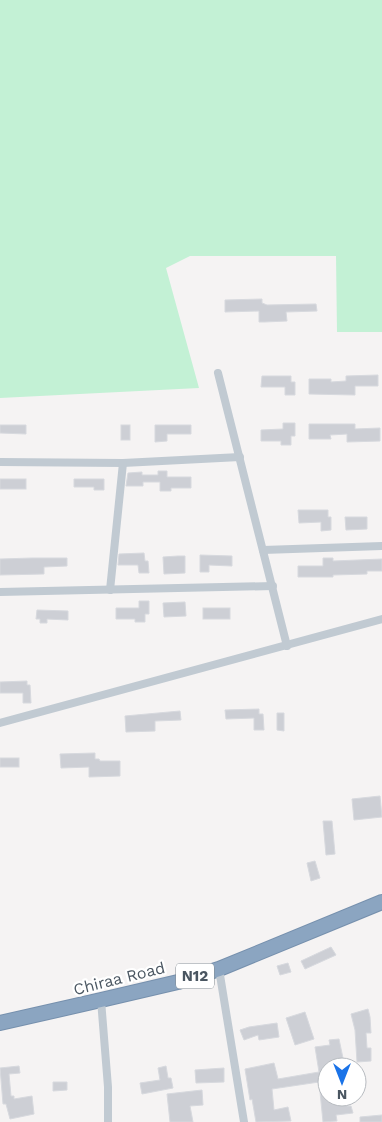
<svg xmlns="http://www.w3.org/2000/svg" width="382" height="1122" font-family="'Work Sans',sans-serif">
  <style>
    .green { fill: #c3f1d5 }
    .building { fill: #cdcfd5; stroke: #d7d9de }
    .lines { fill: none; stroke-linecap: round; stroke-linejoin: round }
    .highway-casing { stroke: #7690ad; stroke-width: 16 }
    .street { stroke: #c1cad2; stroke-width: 8 }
    .highway { stroke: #8ba5c1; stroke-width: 14 }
    .labels { text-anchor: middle; stroke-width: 4.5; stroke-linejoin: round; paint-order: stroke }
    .shield { fill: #fff; stroke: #808990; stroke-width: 1 }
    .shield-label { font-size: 15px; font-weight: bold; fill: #4a5661 }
    .street-label { font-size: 16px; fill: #4a5661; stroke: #fff }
  </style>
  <rect width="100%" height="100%" fill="#f5f3f3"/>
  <path class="green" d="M0,0h382v332h-45l-1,-76h-146l-24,12 33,120 -199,10z"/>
  <g class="building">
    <path d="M262,299v4l5,2 49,-1 1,7 -31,1 1,9 -23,1h-5v-11l-34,1v-12z"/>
    <path d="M378,375v11h-23v9l-46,-1v-15h22v3l15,-1v-5z"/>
    <path d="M262,376h29v6h4v13h-10v-8h-24z"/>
    <path d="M283,423h12v13h-4v9h-10v-4h-20v-11l22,-1z"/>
    <path d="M309,424h46v5l25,-1v13l-33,1v-8l-17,1 1,4h-22z"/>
    <path d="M0,425h26v9l-26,-1z"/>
    <rect x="121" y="425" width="9" height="15"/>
    <path d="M155,425h36v9h-24v7l-12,1z"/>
    <path d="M158,471h9v6h24v11h-20v3h-11v-9h-17v4h-17l2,-13 14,-1v3h16z"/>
    <rect x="0" y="479" width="26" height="10"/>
    <path d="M74,479h30v11h-10v-3h-20z"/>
    <path d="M298,510h30v7h3v13l-10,1v-9l-22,1z"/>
    <path d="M345,517h22v12l-21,1z"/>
    <path d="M144,553l1,8h3l1,12h-10l-1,-8h-20l1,-11z"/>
    <path d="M200,555l32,1v10l-23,-1v7h-9z"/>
    <path d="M178,556h7v17l-21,1 -1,-17z"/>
    <path d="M32,558h35v8l-23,1v7l-44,1v-16z"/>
    <path d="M323,558h10v3l49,-2v12h-15v3l-34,1v2h-35v-11h25z"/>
    <path d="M139,601h10v13h-4v8h-10v-3h-19v-11h23z"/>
    <path d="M185,602l1,14 -22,1 -1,-14z"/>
    <rect x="203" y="608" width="27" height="11"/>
    <path d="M37,610l31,1v9l-21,-1v4h-7v-4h-4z"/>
    <path d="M27,681v4h3l1,18h-8v-10h-23v-11z"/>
    <path d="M259,709v5h4l1,16h-10v-12l-28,1 -1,-9z"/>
    <path d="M180,711l1,9 -26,1v10l-29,1 -1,-16z"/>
    <path d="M277,713h7v18l-7,-1z"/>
    <path d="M95,753v6h4l1,2h20v15l-31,1v-10l-28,1 -1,-14z"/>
    <rect x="0" y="758" width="19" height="9"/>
    <path d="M380,796l2,21 -28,3 -2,-21z"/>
    <path d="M323,821h9l3,33 -9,1z"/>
    <path d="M315,861l5,17 -9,3 -4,-18z"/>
    <path d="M331,947l5,8 -31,14 -4,-8z"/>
    <path d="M288,963l3,9 -11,3 -3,-9z"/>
    <path d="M368,1009l2,8 1,16h-5l1,15h4v13l-14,1 -2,-32 -4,-16z"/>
    <path d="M305,1012l9,27 -19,6 -9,-27z"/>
    <path d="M277,1023l2,14 -20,3 -1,-5 -14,5 -4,-10 9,-3z"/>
    <path d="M339,1039l5,24 -6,1v3h-11v30h19l1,9h4l2,7 -17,2 1,6 -14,1 -4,-40 -47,7 2,21 14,-3 3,14 -35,1 -4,-23 -2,1 -5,-31 29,-6 4,16 41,-7 -4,-25 15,-2 -1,-5z"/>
    <path d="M19,1066l1,7 -11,1 2,22h3v3l18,-3 2,18 -24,5 -4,-15h-3l-3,-36z"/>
    <path d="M166,1066l2,12h3l2,10 -31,6 -2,-11 20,-3 -2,-12z"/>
    <path d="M224,1068v14l-28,1 -1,-13z"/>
    <path d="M53,1082h14v8l-14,1z"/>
    <path d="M202,1090l1,15 -13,1 3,16h-23l-3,-28z"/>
    <path d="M382,1115v7h-22v-5z"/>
  </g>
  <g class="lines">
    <defs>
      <path id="highway" d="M0,1023l101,-23 77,-18 41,-13 163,-67"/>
    </defs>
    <use href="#highway" class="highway-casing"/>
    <g class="street">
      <path d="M218,373l69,273"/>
      <path d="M0,462l123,1 117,-6"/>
      <path d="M263,550l119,-4"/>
      <path d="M110,590l13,-127"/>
      <path d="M0,592l273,-6"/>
      <path d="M0,723l382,-104"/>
      <path d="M219,969l25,153"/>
      <path d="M101,1000l7,87v35"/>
    </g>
    <use href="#highway" class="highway"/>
  </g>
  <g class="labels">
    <rect class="shield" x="176" y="963.5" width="38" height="25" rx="4"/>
    <g class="shield-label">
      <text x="195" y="981">N12</text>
    </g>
    <g class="street-label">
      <text transform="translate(119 978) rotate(-14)" y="6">Chiraa Road</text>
    </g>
  </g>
  <g transform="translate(342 1082) rotate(180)"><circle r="24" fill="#ffffff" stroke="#b7bbc0"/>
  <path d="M0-4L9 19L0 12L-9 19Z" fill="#1a73e8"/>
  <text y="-8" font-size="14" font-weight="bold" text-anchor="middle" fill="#4a5661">N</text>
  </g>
</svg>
